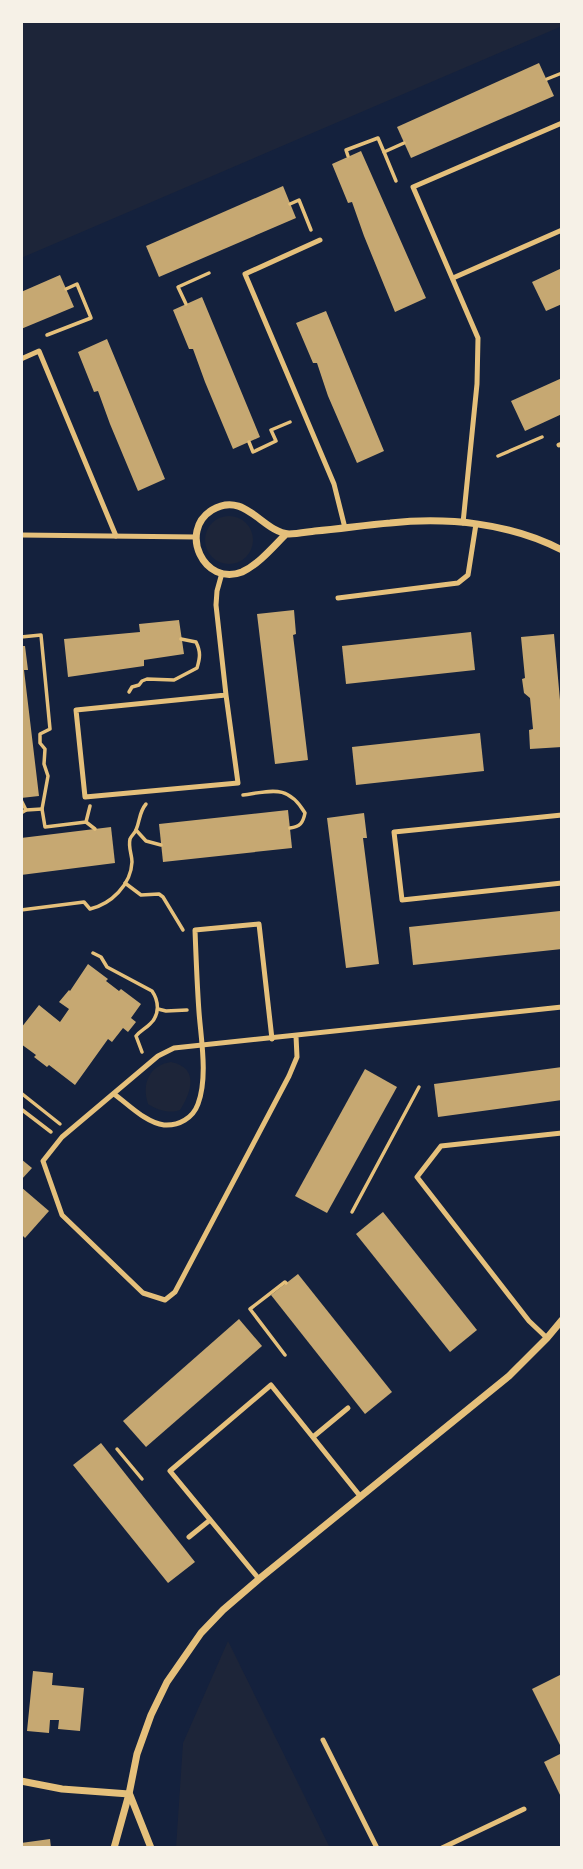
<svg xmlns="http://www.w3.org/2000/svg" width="583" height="1869" font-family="Manrope,sans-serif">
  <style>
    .green { fill: #1d2539 }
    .building { fill: #c6a872 }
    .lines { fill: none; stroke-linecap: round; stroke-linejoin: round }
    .path { stroke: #e5c07b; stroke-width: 3.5 }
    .service { stroke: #e5c07b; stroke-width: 5 }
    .minor { stroke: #e5c07b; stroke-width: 7 }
  </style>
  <rect width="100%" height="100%" fill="#14213d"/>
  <g class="green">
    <path d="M21,21h541v5l-541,232z"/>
    <circle cx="229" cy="540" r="24"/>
    <path d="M171,1062c28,6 21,29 9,48 -11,4 -23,0 -32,-6 -7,-21 2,-39 23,-42z"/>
    <path d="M228,1641l102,207h-154l7,-105z"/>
  </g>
  <g class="building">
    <path d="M539,63l15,33 -143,62 -14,-31z"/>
    <path d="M361,151l65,147 -31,14 -31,-76 -12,-34 -4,1 -16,-39z"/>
    <path d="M283,186l13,32 -137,59 -13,-31z"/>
    <path d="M562,268v36l-16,7 -14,-29z"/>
    <path d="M60,275l14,32 -53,22v-37z"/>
    <path d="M202,297l58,140 -27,12 -28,-67 -12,-33h-4l-16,-39z"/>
    <path d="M326,311l58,140 -27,12 -29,-67 -11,-33h-4l-17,-40z"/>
    <path d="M107,339l58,140 -27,12 -28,-67 -12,-33 -4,1 -16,-40z"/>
    <path d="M562,378v36l-37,17 -14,-30z"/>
    <path d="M294,610l2,24 -3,1 15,125 -33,4 -18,-150z"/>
    <path d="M179,620l5,34 -40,6v6l-76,11 -4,-38 76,-7 -1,-8z"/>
    <path d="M471,632l4,38 -129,14 -4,-38z"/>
    <path d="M554,634l7,77h1v36l-32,2 -1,-19 4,-1 -3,-31 -6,-5 -2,-14 3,-1 -4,-41z"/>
    <path d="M21,646h4l3,24h-4l15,126 -18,2z"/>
    <path d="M480,733l4,38 -128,14 -4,-38z"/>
    <path d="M288,810l4,38 -129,14 -4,-38z"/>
    <path d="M364,813l3,25h-4l16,126 -33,4 -19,-150z"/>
    <path d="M111,827l4,36 -94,12v-37z"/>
    <path d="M560,911l2,38 -149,16 -4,-38z"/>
    <path d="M88,964l20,15 -2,2 13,10 2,-2 20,15 -10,14 5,4 -8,10 -5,-4 -11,14 -4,-3 -33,46 -26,-20 -2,2 -13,-10 2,-2 -15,-11v-16l18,-23 21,17 9,-13 -10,-7 10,-12 1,1z"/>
    <path d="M562,1067v33l-124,17 -4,-33z"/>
    <path d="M365,1069l32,18 -70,126 -32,-17z"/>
    <path d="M21,1159l11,9 -11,12z"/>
    <path d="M21,1187l28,24 -24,27 -4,-4z"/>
    <path d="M383,1212l94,118 -27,22 -94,-118z"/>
    <path d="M298,1274l94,118 -27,22 -94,-119z"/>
    <path d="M239,1319l23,27 -116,101 -23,-26z"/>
    <path d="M101,1443l94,119 -27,21 -95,-118z"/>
    <path d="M33,1671l20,2 -1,12 32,3 -4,43 -22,-2 1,-9h-9l-1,13 -22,-2z"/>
    <path d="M562,1674v75l-30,-60z"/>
    <path d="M562,1753v46l-18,-37z"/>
    <path d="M50,1839l1,9h-30v-5z"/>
  </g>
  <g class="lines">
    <g class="path">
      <path d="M547,79l15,-6"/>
      <path d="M384,152l12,29"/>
      <path d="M348,156l-2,-6 32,-12 6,14 20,-9"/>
      <path d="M290,204l9,-4 12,30"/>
      <path d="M186,304l-8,-17 31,-14"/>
      <path d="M47,335l44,-17 -14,-34 -11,5"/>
      <path d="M249,442l4,10 23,-11 -5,-11 19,-8"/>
      <path d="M498,456l44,-19"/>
      <path d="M21,637l20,-2 9,94 -10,5v9l5,6 -1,15 4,12 -6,33 3,18 41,-5 4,-16"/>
      <path d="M129,692l3,-5 7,-2 3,-4 5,-2 27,1 23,-12c3,-10 4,-16 -1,-26l-15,-3"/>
      <path d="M243,795c29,-4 45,-11 62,18 -2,10 -5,14 -15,15"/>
      <path d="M21,800l5,10"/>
      <path d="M21,813l5,-3 16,-1"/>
      <path d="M86,822l9,7"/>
      <path d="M136,830l10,11 15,4"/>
      <path d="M125,883l16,12 18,-1 4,3 20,33"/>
      <path d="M21,910l63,-8 6,7c21,-5 41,-24 42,-47 0,-7 -4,-15 -2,-23 1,-3 5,-6 6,-9 4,-9 3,-18 10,-26"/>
      <path d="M93,953l8,4 6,10 45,24c7,10 8,24 -2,33 -5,5 -10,7 -14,12l6,16"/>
      <path d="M158,1009l8,2 21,-1"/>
      <path d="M21,1093l39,31"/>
      <path d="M21,1109l30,23"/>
      <path d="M352,1212l67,-125"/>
      <path d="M285,1355l-35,-46 35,-27 1,1"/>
      <path d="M117,1449l25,30"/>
    </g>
    <g class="service">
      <path d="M320,240l-75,34 89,210 11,44"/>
      <path d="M453,278l109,-48"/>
      <path d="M21,359l18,-8 77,185"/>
      <path d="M559,445l3,-1"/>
      <path d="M463,523l14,-139 1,-46 -65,-151 149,-64"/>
      <path d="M21,535l175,2"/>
      <path d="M222,573l-5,18 -1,14 10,90 -150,15 9,87 153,-14 -12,-88"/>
      <path d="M338,598l120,-15 10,-8 8,-51"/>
      <path d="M562,815l-168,17 8,68 160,-17"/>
      <path d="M296,1036l1,21 -8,19 -114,216 -10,8 -22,-7 -81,-78 -19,-54 19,-24 96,-81 16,-8 388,-41"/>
      <path d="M114,1094c14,10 32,29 50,31 15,1 29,-7 34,-21 10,-27 3,-65 1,-92 -2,-28 -3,-55 -4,-82l64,-6 13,115"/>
      <path d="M547,1338l-18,-17 -112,-144 24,-31 121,-13"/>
      <path d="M313,1437l35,-29"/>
      <path d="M189,1537l21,-17"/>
      <path d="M259,1579l-89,-108 101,-86 89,111"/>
      <path d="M323,1740l54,108"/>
      <path d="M442,1848l82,-39"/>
    </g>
    <g class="minor">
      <path d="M286,534c-13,13 -27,30 -44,38 -38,15 -64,-41 -30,-62 33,-20 50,22 77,24 8,0 18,-2 26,-3 25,-2 50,-6 75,-8 57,-6 121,0 172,27"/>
      <path d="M21,1781l41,8 67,5"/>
      <path d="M130,1795l21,53"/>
      <path d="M114,1848l15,-54 8,-40 14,-39 16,-33 34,-49 22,-23 36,-31 250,-203 38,-38 15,-18"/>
    </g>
  </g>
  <rect width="583" height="1869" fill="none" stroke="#f6f1e7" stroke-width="46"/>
</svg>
